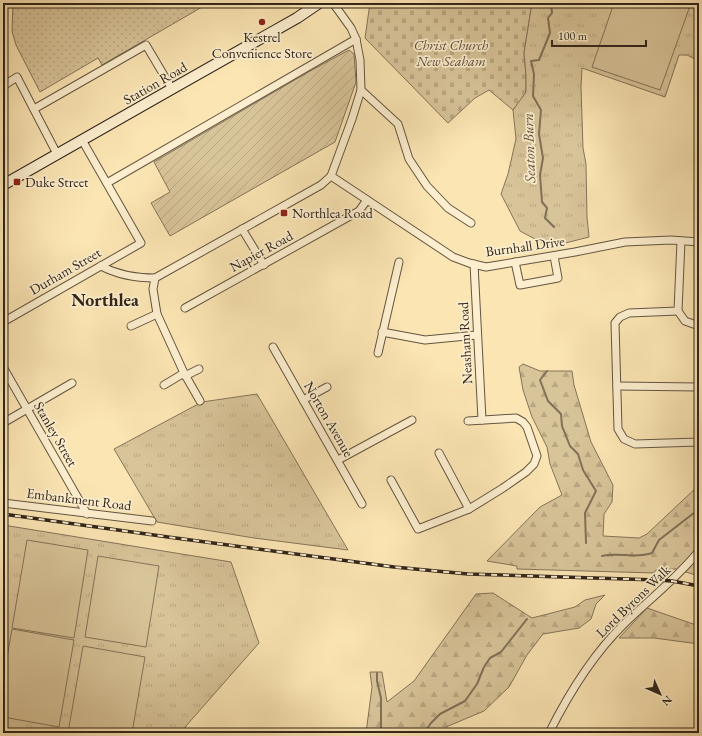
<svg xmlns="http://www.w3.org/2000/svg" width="702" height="736" font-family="'EB Garamond',serif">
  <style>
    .grass { fill: url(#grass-dots); stroke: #84745a }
    .forest { fill: url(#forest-firs); stroke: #84745a }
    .cemetery { fill: url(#cemetery-stones); stroke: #84745a }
    .park { fill: url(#park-tufts); stroke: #84745a }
    .garden { fill: url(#garden-furrows); stroke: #84745a }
    .pitch { fill: #d8c499; stroke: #84745a }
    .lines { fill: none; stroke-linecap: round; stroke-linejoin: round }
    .stream { stroke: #807157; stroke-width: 2 }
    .minor-casing { stroke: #635540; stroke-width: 9 }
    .secondary-casing { stroke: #30251a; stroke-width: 12 }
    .minor { stroke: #fceece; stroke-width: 7 }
    .secondary { stroke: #fceece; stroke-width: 10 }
    .rail-casing { stroke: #30251a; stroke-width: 3.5 }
    .rail { stroke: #fceece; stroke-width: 2; stroke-dasharray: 6; stroke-linecap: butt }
    .poi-dot { fill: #8f2418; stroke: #fceece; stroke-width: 1.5 }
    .labels { text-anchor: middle; stroke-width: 3.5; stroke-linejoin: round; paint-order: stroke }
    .poi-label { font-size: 14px; fill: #30251a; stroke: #fceece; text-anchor: start }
    .park-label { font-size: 14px; font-style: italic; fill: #5a4d3a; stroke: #fceece }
    .street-label { font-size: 14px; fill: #30251a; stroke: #fceece }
    .water-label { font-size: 15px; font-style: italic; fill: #5f513d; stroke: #fceece }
    .district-label { font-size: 18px; font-weight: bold; fill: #30251a; stroke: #fceece }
  </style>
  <defs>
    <pattern id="grass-dots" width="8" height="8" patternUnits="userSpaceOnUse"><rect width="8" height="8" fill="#d8c499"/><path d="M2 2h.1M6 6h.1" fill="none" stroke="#baa883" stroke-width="1.8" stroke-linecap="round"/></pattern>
    <pattern id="forest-firs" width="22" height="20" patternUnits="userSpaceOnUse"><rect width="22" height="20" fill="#d8c499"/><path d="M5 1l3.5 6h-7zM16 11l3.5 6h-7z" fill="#baa883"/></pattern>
    <pattern id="cemetery-stones" width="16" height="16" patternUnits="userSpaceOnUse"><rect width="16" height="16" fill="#d8c499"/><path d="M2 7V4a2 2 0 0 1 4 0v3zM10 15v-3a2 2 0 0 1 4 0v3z" fill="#baa883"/></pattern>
    <pattern id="park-tufts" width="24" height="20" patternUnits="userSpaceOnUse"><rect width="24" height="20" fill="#d8c499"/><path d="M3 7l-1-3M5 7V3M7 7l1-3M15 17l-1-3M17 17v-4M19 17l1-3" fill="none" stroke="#baa883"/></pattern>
    <pattern id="garden-furrows" width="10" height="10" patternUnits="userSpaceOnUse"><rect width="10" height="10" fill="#d8c499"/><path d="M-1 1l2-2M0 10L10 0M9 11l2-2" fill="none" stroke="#baa883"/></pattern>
  </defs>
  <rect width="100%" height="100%" fill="#fbe5b3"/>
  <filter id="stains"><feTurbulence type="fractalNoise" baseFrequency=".005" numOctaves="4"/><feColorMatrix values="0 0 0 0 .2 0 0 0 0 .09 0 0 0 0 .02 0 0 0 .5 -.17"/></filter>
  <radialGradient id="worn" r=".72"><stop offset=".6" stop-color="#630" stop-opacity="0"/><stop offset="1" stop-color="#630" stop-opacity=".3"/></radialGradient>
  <path class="grass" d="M13,3h196l-107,62 -4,-7 -58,34 -24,-47 -4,-14z"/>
  <g class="forest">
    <path d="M523,364l17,7h32l2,14 17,57 22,43 -1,17 -8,12 -1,22 36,2 8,-4 52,-49v91l-23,-7 -20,1 -2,3 -137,-4v-3l-30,-5 53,-54 22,-12 -12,-31 -3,-17 -15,-30 -9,-27 -4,-23z"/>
    <path d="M493,593l39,25 43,-11 10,-7 20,-5 -9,9 -5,15 -12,9 -36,6 -16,21 -18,32 -25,24 -38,16 -5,6h-75l6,-46 -2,-15h12l5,30 27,-21 62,-87z"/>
    <path d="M647,608l52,18v18l-45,-6h-35z"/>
  </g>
  <path class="cemetery" d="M370,3h162l-8,50 2,22v18l-13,17 -24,-20 -14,8 -27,25 -83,-85z"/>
  <g class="park">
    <path d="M532,3h167v58l-12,-6h-8l-14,42 -83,-29 -1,19 2,61 3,16 1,53 2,20 -39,10 -30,-16 -19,-37 7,-20 8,-35 -3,-29 13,-18v-17l-2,-22z"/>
    <path d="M257,394l91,156 -94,-12 -97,-16 -43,-73 88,-47z"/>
    <path d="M3,525l228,37 28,81 -73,83 -3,7h-169l-11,-8z"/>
  </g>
  <path class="garden" d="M349,50l5,4 2,28 -21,60 -165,94 -19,-33 19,-11 -16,-30 158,-92z"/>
  <g class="pitch">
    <path d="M614,3h77l-31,87 -68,-23z"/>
    <path d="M27,540l61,10 -14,88 -62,-10z"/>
    <path d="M98,556l61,10 -13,81 -61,-10z"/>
    <path d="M12,629l62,11 -15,87 -56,-10v-37z"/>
    <path d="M83,646l62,11 -13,76h-64z"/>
  </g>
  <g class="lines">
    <g class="stream">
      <path d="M551,3l1,10 -4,5 2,15 -11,27 -8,1 3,13 -1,22 8,14 -2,24 4,24 -3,17 2,27 5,6 -2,10 9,9"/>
      <path d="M547,371l-7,9 8,21 13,13 1,12 8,20 8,8 5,16 13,21 -11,22 1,30"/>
      <path d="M602,556c16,-4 34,3 50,-3l7,-13 40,-31"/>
      <path d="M377,673v8l4,17v35"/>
      <path d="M424,733l7,-10 9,-9 25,-13 12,-17 7,-17 6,-9 11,-6 26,-33"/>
    </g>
    <defs>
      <g id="minor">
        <path d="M3,86l14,-9 40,77"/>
        <path d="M361,90l37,34 11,35 18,27 21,22 23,15"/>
        <path d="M34,109l112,-64 26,44"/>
        <path d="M331,176l122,81 16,6 17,4 89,-15 50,-10 46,-2 28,2"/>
        <path d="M107,183l249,-144"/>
        <path d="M242,229l22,36"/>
        <path d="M681,241l-3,70 7,10 14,5"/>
        <path d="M515,262l5,23 38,-7 -4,-22"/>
        <path d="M474,264l8,156"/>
        <path d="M101,266c17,9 34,12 54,12l166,-93 10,-9 21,-57 9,-29 -1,-30 -4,-21 -5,-11 -18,-25"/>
        <path d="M155,278l-2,11 4,25 27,59 16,28"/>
        <path d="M185,308l174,-97 8,-11"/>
        <path d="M678,311l-49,2 -9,4 -5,6 3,106 6,10 11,5 64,-2"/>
        <path d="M3,322l138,-79 -59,-103"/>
        <path d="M131,326l26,-12"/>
        <path d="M382,332l43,8 52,-5"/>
        <path d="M273,347l89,157"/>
        <path d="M378,353l21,-91"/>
        <path d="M3,367l84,147"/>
        <path d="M185,376l14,-7"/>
        <path d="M164,385l20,-12"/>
        <path d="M617,386l82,1"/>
        <path d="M303,400l24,-13"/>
        <path d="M3,423l69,-40"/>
        <path d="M439,453l30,56"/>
        <path d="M338,460l74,-40"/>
        <path d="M391,480l27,49 51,-20 34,-21 23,-16 8,-8 3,-8 -10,-29 -4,-5 -7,-4 -48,3"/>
        <path d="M3,503l149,18"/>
        <path d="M549,733c20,-40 44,-79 76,-110 25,-24 52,-45 74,-72"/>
      </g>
      <path id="secondary" d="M3,185l174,-99 120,-68 22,-15"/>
    </defs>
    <use href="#minor" class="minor-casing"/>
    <use href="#secondary" class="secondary-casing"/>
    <use href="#minor" class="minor"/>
    <use href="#secondary" class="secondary"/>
    <defs>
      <path id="rail" d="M3,514l165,23 226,30 42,4 32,3 189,6 15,1 27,5"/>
    </defs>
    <use href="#rail" class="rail-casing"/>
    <use href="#rail" class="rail"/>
  </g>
  <g class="poi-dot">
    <circle cx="262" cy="22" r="4"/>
    <rect x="13" y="178" width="8" height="8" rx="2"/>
    <rect x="280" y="209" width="8" height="8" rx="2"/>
  </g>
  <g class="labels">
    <g class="poi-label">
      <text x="262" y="42" text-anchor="middle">Kestrel<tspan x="262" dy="16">Convenience Store</tspan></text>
      <text x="25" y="187">Duke Street</text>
      <text x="292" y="218">Northlea Road</text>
    </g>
    <g class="park-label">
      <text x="451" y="50">Christ Church<tspan x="451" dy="16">New Seaham</tspan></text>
    </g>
    <g class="street-label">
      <text transform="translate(155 83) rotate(-30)" y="5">Station Road</text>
      <text transform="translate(525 246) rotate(-8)" y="5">Burnhall Drive</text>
      <text transform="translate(261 251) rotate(-29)" y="5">Napier Road</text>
      <text transform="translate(65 271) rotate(-30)" y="5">Durham Street</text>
      <text transform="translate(465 343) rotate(-93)" y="5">Neasham Road</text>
      <text transform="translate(329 419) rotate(60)" y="5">Norton Avenue</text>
      <text transform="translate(56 434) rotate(60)" y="5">Stanley Street</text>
      <text transform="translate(79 499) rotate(7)" y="5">Embankment Road</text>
      <text transform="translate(633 601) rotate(-44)" y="5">Lord Byrons Walk</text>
    </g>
    <g class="water-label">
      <text transform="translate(529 148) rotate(-92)" y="5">Seaton Burn</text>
    </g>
    <g class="district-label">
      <text x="105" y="306">Northlea</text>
    </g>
  </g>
  <rect width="702" height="736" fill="none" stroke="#fbe5b3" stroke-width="16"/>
  <rect x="4" y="4" width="694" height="728" fill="none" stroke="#30251a" stroke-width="2"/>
  <rect x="8" y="8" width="686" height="720" fill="none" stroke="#30251a"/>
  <g transform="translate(660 694) rotate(135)" stroke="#fceece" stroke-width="3" paint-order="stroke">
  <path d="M0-3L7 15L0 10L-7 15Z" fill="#30251a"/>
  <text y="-6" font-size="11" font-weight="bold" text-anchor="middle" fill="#30251a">N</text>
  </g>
  <path d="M552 40v6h94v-6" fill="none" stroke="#30251a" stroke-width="2"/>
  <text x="558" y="40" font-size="12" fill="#30251a" stroke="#fceece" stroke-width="3" paint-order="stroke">100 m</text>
  <rect width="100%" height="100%" filter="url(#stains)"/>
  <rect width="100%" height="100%" fill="url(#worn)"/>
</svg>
